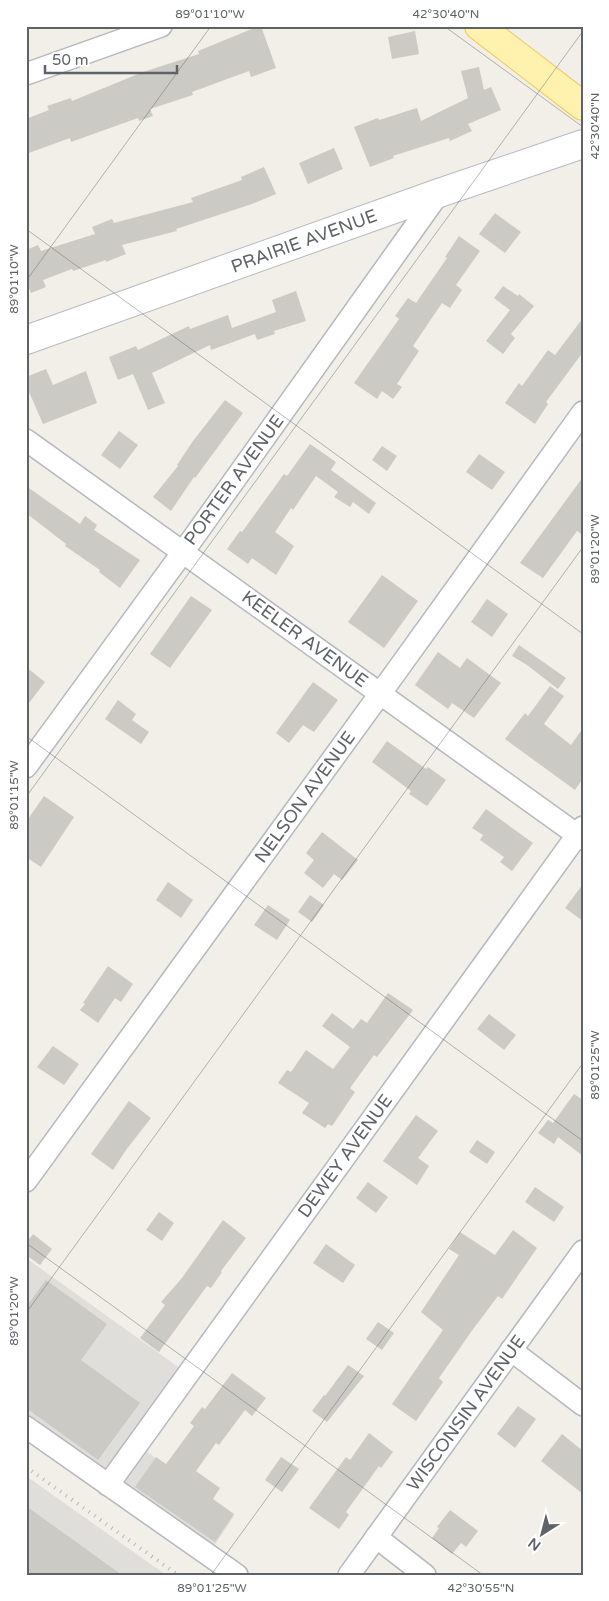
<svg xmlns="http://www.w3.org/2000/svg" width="609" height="1601" font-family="'Varela Round',sans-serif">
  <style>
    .industrial { fill: #e0deda }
    .building { fill: #cccac5 }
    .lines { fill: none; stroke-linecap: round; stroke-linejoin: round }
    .street-casing { stroke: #b5b8bc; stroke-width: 24 }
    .secondary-casing { stroke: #b6babf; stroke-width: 30 }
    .primary-casing { stroke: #f2c960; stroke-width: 30 }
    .street { stroke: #fff; stroke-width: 21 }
    .secondary { stroke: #fff; stroke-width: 28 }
    .primary { stroke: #fff2af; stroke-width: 28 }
    .rail { stroke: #b6b7b8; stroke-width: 4; stroke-dasharray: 1 6; stroke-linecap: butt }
    .ticks { fill: none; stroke: #5f6368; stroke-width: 1; stroke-opacity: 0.45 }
    .labels { text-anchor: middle; stroke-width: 5; stroke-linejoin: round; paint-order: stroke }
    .street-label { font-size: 18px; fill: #5f6368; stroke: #fff }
    .neatline { fill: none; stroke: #5f6368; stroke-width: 2 }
    .ticks-label { font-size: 12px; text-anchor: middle; fill: #5f6368 }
  </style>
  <rect width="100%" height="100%" fill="#f1efe8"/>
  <g class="industrial">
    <path d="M26,1258l155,111 -51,70 104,77 -20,30 -188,-132z"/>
    <path d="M26,1476l140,99h-140z"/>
  </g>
  <g class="building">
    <path d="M259,26h2l15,42 -25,9 -2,-6 -57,21 1,3 -43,14 3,7 -14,5 -1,-3 -67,24 -1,-4 -44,16v-35l23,-9 -2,-4 24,-8 1,3 71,-29 56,-18 -1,-3z"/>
    <path d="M415,31l4,23 -27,5 -4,-22z"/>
    <path d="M479,67l5,23 7,-3 10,23 -33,14 4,7 -22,10 -1,-3 -56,18 1,2 -24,9 -16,-40 24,-9 1,2 38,-12 4,13 47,-23 -7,-27z"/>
    <path d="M334,148l9,21 -35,15 -9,-21z"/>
    <path d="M264,167l12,27 -24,10 -76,25 1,2 -55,14 4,9 -20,8v-2l-33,11 -1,-2 -21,8 -8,3 3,7 -15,6 -5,-12v-31l12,-5 3,6 54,-17 -3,-7 20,-8 2,4 79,-21 -2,-4 51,-18 -1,-3z"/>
    <path d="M495,213l26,19 -16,21 -26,-19z"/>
    <path d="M459,236l21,15 -24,34 6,5 -12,18 -8,-5 -29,43 6,5 -22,33 5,3 -9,12 -11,-8 -5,8 -23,-16 45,-64 -4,-3 13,-18 8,5 31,-45 -2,-1z"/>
    <path d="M503,286l15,10 1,-2 15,12 -23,28 4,4 -12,16 -17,-13 24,-31 -16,-12z"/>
    <path d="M296,291l10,30 -32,10 1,3 -18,6 -2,-6 -44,16 -1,-5 -58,28 13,30 -17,7 -15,-36 -15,6 -9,-23 27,-11 2,4 51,-24 1,3 38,-14 4,13 44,-16 -4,-12z"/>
    <path d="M583,318v34l-37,50 2,2 -13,20 -30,-21 14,-20 3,3 26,-36 7,5z"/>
    <path d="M46,369l7,16 33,-14 11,32 -54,21 -17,-39v-8z"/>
    <path d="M225,400l18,13 -48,65 -1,-1 -23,34 -18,-14 25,-31 -1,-1 16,-24z"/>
    <path d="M119,431l19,14 -18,24 -19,-14z"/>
    <path d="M310,444l26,18 -5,8 45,33 -7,11 -16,-12 -3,5 -16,-10 4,-5 -22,-16 -23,34 -2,-2 -16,24 19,14 -18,29 -24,-17 -4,6 -21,-15 13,-18 2,1 42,-58 3,2z"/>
    <path d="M382,446l15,10 -10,15 -15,-11z"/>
    <path d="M479,454l26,18 -13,18 -26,-18z"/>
    <path d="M583,477v58l-6,-4 -34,47 -23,-15z"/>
    <path d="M26,486l54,38 5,-8 12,9 -3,5 46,30 -20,28 -21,-16 1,-2 -35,-24 1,-2 -40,-31z"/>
    <path d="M382,575l36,26 -34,47 -36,-26z"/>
    <path d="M191,596l21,14 -42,58 -20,-14z"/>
    <path d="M487,599l21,15 -16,23 -21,-15z"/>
    <path d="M519,645l47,33 -8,11 -31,-24 -15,-9z"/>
    <path d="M438,652l22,16 7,-10 34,25 -27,35 -22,-15 -4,6 -33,-24z"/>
    <path d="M26,667l19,15 -19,25z"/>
    <path d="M313,682l25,18 -24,32 -11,-7 -14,18 -13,-10z"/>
    <path d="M550,686l14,10 -20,28 27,21 12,-17v50l-8,12 -70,-51 20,-26 3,3z"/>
    <path d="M118,700l18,14 -4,6 17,12 -8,12 -36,-25z"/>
    <path d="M387,741l39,28 2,-2 18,13 -19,26 -18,-12 2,-3 -39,-29z"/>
    <path d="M44,796l30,21 -33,50 -15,-10v-35z"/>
    <path d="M486,809l47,34 -21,28 -12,-9 4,-5 -24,-17 3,-5 -11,-7z"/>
    <path d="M322,832l36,28 -16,20 -8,-6 -11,14 -19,-15 10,-13 -8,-7z"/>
    <path d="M168,882l25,18 -12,18 -25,-18z"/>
    <path d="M583,884v37l-18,-13z"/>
    <path d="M310,895l14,10 -12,17 -14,-10z"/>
    <path d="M268,905l22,15 -13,20 -23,-15z"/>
    <path d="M108,966l25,18 -12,18 -6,-4 -17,25 -18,-13 5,-6 -2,-1z"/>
    <path d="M388,993l25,17 -36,47 -3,-2 -24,33 5,4 -23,34 -4,-2 -3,4 -23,-15 7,-10 -31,-20 9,-13 4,2 15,-22 27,19 17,-22 -28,-21 10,-13 21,16 8,-10 6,4z"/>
    <path d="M489,1014l27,21 -12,15 -27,-21z"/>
    <path d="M53,1046l26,18 -15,21 -27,-18z"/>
    <path d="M574,1094l9,6v56l-25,-19 -4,7 -16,-11 10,-13 5,3z"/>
    <path d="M129,1101l22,17 -25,32 -13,20 -22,-16z"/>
    <path d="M416,1115l22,16 -20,27 11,8 -12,19 -34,-24z"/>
    <path d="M477,1140l18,12 -8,12 -18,-12z"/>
    <path d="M368,1182l20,15 -12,16 -20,-15z"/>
    <path d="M535,1187l29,20 -10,15 -29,-20z"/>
    <path d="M159,1212l15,11 -12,18 -16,-11z"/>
    <path d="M223,1220l23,18 -25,33 1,1 -11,16 -4,-2 -48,66 -19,-14 25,-33 -4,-3 21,-24z"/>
    <path d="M513,1230l24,18 -35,51 -4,-3 -27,36 -32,46 4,4 -27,39 -24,-17 51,-74 -22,-18 38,-57 -10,-6 11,-17 35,23z"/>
    <path d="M33,1234l19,15 -12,16 -14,-10v-12z"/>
    <path d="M326,1244l29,21 -12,18 -30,-20z"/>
    <path d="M46,1280l61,44 -26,36 59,43 -42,57 -72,-52v-101z"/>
    <path d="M378,1322l16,11 -12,17 -16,-11z"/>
    <path d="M348,1365l16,11 -37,46 -15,-11 12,-16 1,1z"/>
    <path d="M232,1373l34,25 -14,18 -7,-6 -26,35 -3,-2 -20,28 24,17 -7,11 21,15 -19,28 -80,-55 21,-30 10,7 28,-38 -4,-3 12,-16 3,2z"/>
    <path d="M518,1406l18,13 -21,29 -18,-14z"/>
    <path d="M369,1433l24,19 -12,16 -2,-2 -33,46 3,3 -10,14 -30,-21 37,-51 4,3z"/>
    <path d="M562,1434l21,17v43l-42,-33z"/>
    <path d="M281,1457l18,12 -17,23 -17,-12z"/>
    <path d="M26,1506l96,69h-96z"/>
    <path d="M450,1510l28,21 -12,16 -5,-4 -9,11 -20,-16 7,-10 -2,-1z"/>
  </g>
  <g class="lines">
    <defs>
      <g id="street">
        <path d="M26,74l135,-48"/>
        <path d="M26,440l557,399"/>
        <path d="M26,767l170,-233 243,-341"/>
        <path d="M26,1181l367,-505 190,-264"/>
        <path d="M511,1350l72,55"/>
        <path d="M26,1427l211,148"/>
        <path d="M108,1485l475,-658"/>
        <path d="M376,1537l49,38"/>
        <path d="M349,1575l234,-324"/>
      </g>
      <path id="secondary" d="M26,340l413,-147 144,-49"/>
      <path id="primary" d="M479,26l104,80"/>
    </defs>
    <use href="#street" class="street-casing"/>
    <use href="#secondary" class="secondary-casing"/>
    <use href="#primary" class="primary-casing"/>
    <use href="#street" class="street"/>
    <use href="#secondary" class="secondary"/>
    <use href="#primary" class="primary"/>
    <path class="rail" d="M26,1467l152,108"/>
  </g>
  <path class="ticks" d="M444,26l139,101M26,229l557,405M26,281l185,-255M26,736l557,405M26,797l557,-766M26,1243l457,332M26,1313l557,-766M211,1575l372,-512"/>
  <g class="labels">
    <g class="street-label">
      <text transform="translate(304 241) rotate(-20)" y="6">PRAIRIE AVENUE</text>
      <text transform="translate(234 480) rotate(-54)" y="6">PORTER AVENUE</text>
      <text transform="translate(305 639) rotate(36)" y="6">KEELER AVENUE</text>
      <text transform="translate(305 797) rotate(-54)" y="6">NELSON AVENUE</text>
      <text transform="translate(345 1156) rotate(-54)" y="6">DEWEY AVENUE</text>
      <text transform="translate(466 1413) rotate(-54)" y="6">WISCONSIN AVENUE</text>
    </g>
  </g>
  <rect width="609" height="1601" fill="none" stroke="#ffffff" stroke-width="55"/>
  <g transform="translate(542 1534) rotate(216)" stroke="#ffffff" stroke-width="4" paint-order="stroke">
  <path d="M0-4L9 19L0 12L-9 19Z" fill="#5f6368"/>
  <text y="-8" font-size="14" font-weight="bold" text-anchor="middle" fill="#5f6368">N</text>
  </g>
  <path d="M45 65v8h132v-8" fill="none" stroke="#5f6368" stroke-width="2.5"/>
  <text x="52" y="65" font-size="15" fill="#5f6368" stroke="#ffffff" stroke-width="4" paint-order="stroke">50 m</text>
  <rect x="28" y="28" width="554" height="1546" class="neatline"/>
  <g class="ticks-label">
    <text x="210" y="18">89°01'10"W</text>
    <text x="446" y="18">42°30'40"N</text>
    <text transform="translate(595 126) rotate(-90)" y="4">42°30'40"N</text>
    <text transform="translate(14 279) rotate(-90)" y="4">89°01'10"W</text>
    <text transform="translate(595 549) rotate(-90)" y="4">89°01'20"W</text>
    <text transform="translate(14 795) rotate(-90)" y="4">89°01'15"W</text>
    <text transform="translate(595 1065) rotate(-90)" y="4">89°01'25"W</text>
    <text transform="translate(14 1311) rotate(-90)" y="4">89°01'20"W</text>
    <text x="212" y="1592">89°01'25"W</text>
    <text x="481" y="1592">42°30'55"N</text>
  </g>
</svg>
